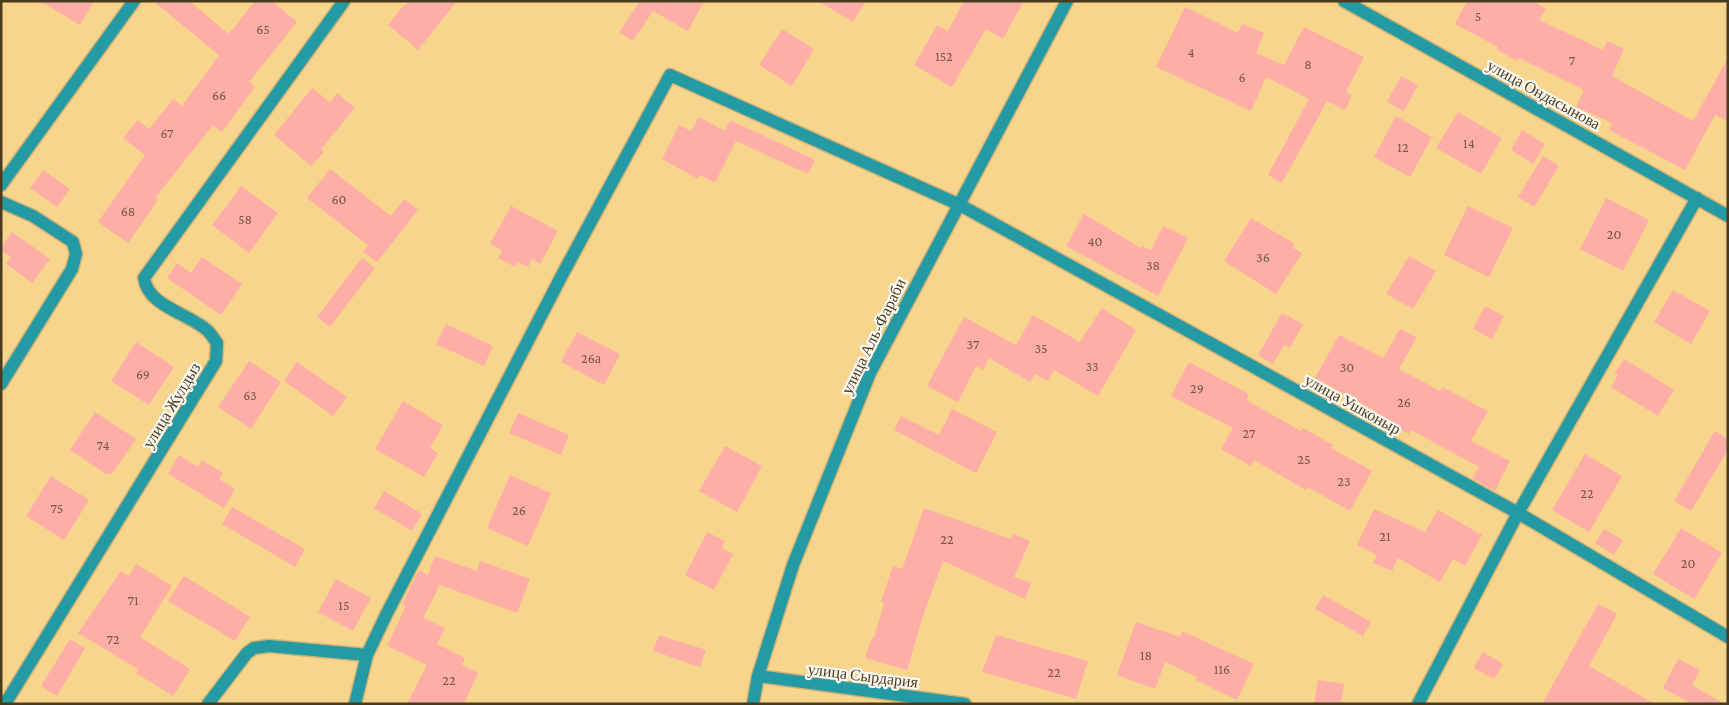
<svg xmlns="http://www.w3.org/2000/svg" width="1729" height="705" font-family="'Crimson Pro',serif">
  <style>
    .building { fill: #feaea6 }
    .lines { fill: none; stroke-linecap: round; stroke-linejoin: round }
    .minor-casing { stroke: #d2b374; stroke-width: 15 }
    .minor { stroke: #249aa5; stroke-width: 12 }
    .labels { text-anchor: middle; stroke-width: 4.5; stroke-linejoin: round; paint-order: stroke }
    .number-label { font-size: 14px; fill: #76583f }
    .street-label { font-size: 16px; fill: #493b1d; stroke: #fefaf3 }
  </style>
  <rect width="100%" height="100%" fill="#f8d58d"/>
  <g class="building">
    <path d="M40,1h54l-14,24z"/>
    <path d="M153,1h36l40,33 26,-33h17l25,21 -48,60 6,5 -33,45 -9,-7 -58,73 3,2 -30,43 -30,-21 47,-67 -22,-17 15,-18 11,9 24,-30 9,7 37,-51z"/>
    <path d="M412,1h45l-39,49 -30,-25 16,-20z"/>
    <path d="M635,1h69l-16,30 -35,-20 -20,30 -14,-9 20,-29z"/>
    <path d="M818,1h48l-13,21z"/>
    <path d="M964,1h60l-21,38 -17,-10 -34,58 -38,-22 23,-40 11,6z"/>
    <path d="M1467,1h67l12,8 -7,11 64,30 4,-9 17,8 -12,27 81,45 35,-63v64l-13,-7 -30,55 -76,-40 3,-7 -36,-16 8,-17 -65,-32 -2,3 -20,-11 1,-3 -43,-23z"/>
    <path d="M1185,7l53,26 4,-9 22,9 -8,20 28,12 20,-38 60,30 -18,35 6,3 -7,15 -18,-9 -45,82 -14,-8 41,-76 -43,-22 -15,34 -95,-44z"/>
    <path d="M782,29l32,20 -22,37 -33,-21z"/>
    <path d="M1401,76l17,9 -14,26 -17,-9z"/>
    <path d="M312,88l18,14 7,-9 18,15 -34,41 3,3 -13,14 -37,-31z"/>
    <path d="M1458,112l44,26 -21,36 -45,-26z"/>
    <path d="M1396,116l36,21 -22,40 -36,-20z"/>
    <path d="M699,117l26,14 5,-11 85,40 -7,14 -72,-33 -21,42 -15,-8 -2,4 -36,-20 17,-34 12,6z"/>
    <path d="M1522,130l23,14 -12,20 -22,-14z"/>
    <path d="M1543,156l16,10 -25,41 -16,-10z"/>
    <path d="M330,169l61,47 13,-17 14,11 -41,52 -14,-10 5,-7 -61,-47z"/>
    <path d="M43,170l27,19 -13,18 -27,-19z"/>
    <path d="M241,186l37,27 -29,40 -37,-28z"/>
    <path d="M1606,198l43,22 -26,51 -43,-22z"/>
    <path d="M511,206l47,25 -18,33 -8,-5 -4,8 -11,-5 -2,5 -17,-9 4,-8 -12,-6z"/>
    <path d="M1468,206l45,22 -24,49 -45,-22z"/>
    <path d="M1084,214l57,34 1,-2 9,4 12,-24 25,12 -30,58 -92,-50z"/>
    <path d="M1251,218l44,26 -2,4 9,5 -26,41 -52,-33z"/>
    <path d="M12,232l38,27 -18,24 -26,-19 5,-7 -10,-7v-3z"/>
    <path d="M1409,256l27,15 -23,38 -27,-15z"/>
    <path d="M202,257l40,27 -21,31 -54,-37 10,-15 14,10z"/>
    <path d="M362,258l13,10 -45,59 -13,-10z"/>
    <path d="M1673,290l37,21 -19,33 -37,-22z"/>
    <path d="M1485,306l19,10 -12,23 -19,-10z"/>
    <path d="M1102,308l34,22 -38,66 -44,-26 -6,11 -13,-7 -5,8 -41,-24 -6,12 -7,-4 -18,36 -31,-16 37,-69 52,28 17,-30 47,27z"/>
    <path d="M1282,313l21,11 -13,24 -6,-3 -11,19 -15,-9z"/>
    <path d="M446,324l47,22 -9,20 -48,-22z"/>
    <path d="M1400,329l17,8 -18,32 41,22 2,-4 46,24 -17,30 39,20 -15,30 -23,-13 7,-11 -68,-37 -2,4 -34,-18 2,-4 -62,-34 24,-43 44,23z"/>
    <path d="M577,332l43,22 -16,31 -43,-23z"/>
    <path d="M136,342l38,25 -25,38 -38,-24z"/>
    <path d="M1624,359l50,31 -16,26 -47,-29 7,-12 -3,-2z"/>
    <path d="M249,361l32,21 -30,47 -33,-22z"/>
    <path d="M297,362l50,35 -14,19 -49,-35z"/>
    <path d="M1189,362l60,32 -3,6 55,31 2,-3 30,17 -2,3 41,23 -22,40 -42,-24 -2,3 -52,-30 -3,6 -30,-17 12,-21 -62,-32z"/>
    <path d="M403,401l40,24 -13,23 8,5 -14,24 -49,-28z"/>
    <path d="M952,409l45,23 -21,41 -82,-43 7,-14 38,19z"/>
    <path d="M95,412l41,27 -24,35h-6l-36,-24z"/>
    <path d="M518,413l51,22 -8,20 -52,-22z"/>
    <path d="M1715,431l13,8v11l-37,61 -17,-10z"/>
    <path d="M725,446l37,20 -25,46 -38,-21z"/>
    <path d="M1585,454l37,22 -33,56 -37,-22z"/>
    <path d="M179,455l19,12 4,-7 21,13 -4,6 16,10 -11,19 -56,-34z"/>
    <path d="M510,475l41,18 -23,53 -41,-18z"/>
    <path d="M51,476l38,24 -25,40 -38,-24z"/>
    <path d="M384,491l38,23 -10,17 -38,-23z"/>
    <path d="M232,507l73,42 -10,18 -73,-43z"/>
    <path d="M924,508l87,31 3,-5 16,7 -16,36 17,6 -6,16 -82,-38 -20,55 -16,54 -42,-12 7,-21 2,1 10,-35 -3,-2 12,-35 9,3z"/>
    <path d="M1374,509l51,23 13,-22 44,25 -17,31 -12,-7 -13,23 -42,-24 -6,13 -19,-8 4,-8 -20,-10z"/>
    <path d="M1681,528l41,25 -28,46 -41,-25z"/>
    <path d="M1604,529l19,11 -9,15 -19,-12z"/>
    <path d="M707,532l18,9 -3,7 11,6 -19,36 -29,-15z"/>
    <path d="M435,556l42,15 3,-10 50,18 -13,34 -77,-28 -17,33 22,10 -8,16 28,14 -3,7 16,8 -14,31h-57l20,-39 -40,-19 19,-40 -4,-2 17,-34 9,5z"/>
    <path d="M136,564l36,22 -32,51 50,32 -17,27 -37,-23 2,-4 -60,-36 43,-62 8,5z"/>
    <path d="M184,576l66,41 -15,24 -67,-40z"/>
    <path d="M336,579l35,19 -18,33 -35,-19z"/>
    <path d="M1323,595l48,27 -8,14 -48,-27z"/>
    <path d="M1598,604l19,10 -28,52 66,38h-113z"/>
    <path d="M1136,622l44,15 2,-6 72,33 -17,36 -41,-20 1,-3 -32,-15 -10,27 -38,-14z"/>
    <path d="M659,635l47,15 -6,17 -47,-16z"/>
    <path d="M996,635l92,26 -12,38 -94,-27z"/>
    <path d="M70,639l15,9 -28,48 -16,-10z"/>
    <path d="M1483,652l20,12 -9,15 -20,-11z"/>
    <path d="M1678,659l22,11 -8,15 32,19h-32l-29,-16z"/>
    <path d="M1318,680l26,4 -3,20h-27z"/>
  </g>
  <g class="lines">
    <defs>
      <g id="minor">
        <path d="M1344,1l384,215"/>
        <path d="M1,185l133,-184"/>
        <path d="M1,202l32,14 40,26 3,12 -4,15 -71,115"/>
        <path d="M758,676l207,28"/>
        <path d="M5,704l211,-343 1,-18c-3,-4 -6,-9 -9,-12 -19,-18 -60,-24 -64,-53l200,-277"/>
        <path d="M208,704l39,-51 7,-5 15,-2 98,9"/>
        <path d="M355,704l12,-49 19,-40 175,-338 109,-202 290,130 558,308 210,124"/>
        <path d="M753,704l5,-28 35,-111 77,-192 197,-372"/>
        <path d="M1418,704l100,-191 179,-315"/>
      </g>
    </defs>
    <use href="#minor" class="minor-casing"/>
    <use href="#minor" class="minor"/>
  </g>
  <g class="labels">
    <g class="number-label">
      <text x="1478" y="21">5</text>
      <text x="263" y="34">65</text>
      <text x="1191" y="57">4</text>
      <text x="944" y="61">152</text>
      <text x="1572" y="65">7</text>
      <text x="1308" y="69">8</text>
      <text x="1242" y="82">6</text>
      <text x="219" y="100">66</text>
      <text x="167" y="138">67</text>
      <text x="1469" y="148">14</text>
      <text x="1403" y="152">12</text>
      <text x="339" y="204">60</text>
      <text x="128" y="216">68</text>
      <text x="245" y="224">58</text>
      <text x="1614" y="239">20</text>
      <text x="1095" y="246">40</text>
      <text x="1263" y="262">36</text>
      <text x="1153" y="270">38</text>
      <text x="973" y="349">37</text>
      <text x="1041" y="353">35</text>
      <text x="591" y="363">26а</text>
      <text x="1092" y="371">33</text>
      <text x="1347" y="372">30</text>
      <text x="143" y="379">69</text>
      <text x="1197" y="393">29</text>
      <text x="250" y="400">63</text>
      <text x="1404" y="407">26</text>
      <text x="1249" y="438">27</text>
      <text x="103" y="450">74</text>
      <text x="1304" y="464">25</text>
      <text x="1344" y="486">23</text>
      <text x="1587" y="498">22</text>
      <text x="57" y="513">75</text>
      <text x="519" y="515">26</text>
      <text x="1385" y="541">21</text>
      <text x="947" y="544">22</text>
      <text x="1688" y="568">20</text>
      <text x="133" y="605">71</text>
      <text x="344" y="610">15</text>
      <text x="113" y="644">72</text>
      <text x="1146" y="660">18</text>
      <text x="1222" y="674">116</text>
      <text x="1054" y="677">22</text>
      <text x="449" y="685">22</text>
    </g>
    <g class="street-label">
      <text transform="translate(1544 94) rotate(29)" y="6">улица Ондасынова</text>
      <text transform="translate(873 336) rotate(-64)" y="6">улица Аль-Фараби</text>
      <text transform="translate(1353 404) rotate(29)" y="6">улица Ушконыр</text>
      <text transform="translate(171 405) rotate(-59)" y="6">улица Жулдыз</text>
      <text transform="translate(863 675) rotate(7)" y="6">улица Сырдария</text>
    </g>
  </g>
  <rect width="1729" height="705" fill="none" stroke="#493b1d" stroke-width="5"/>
</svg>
